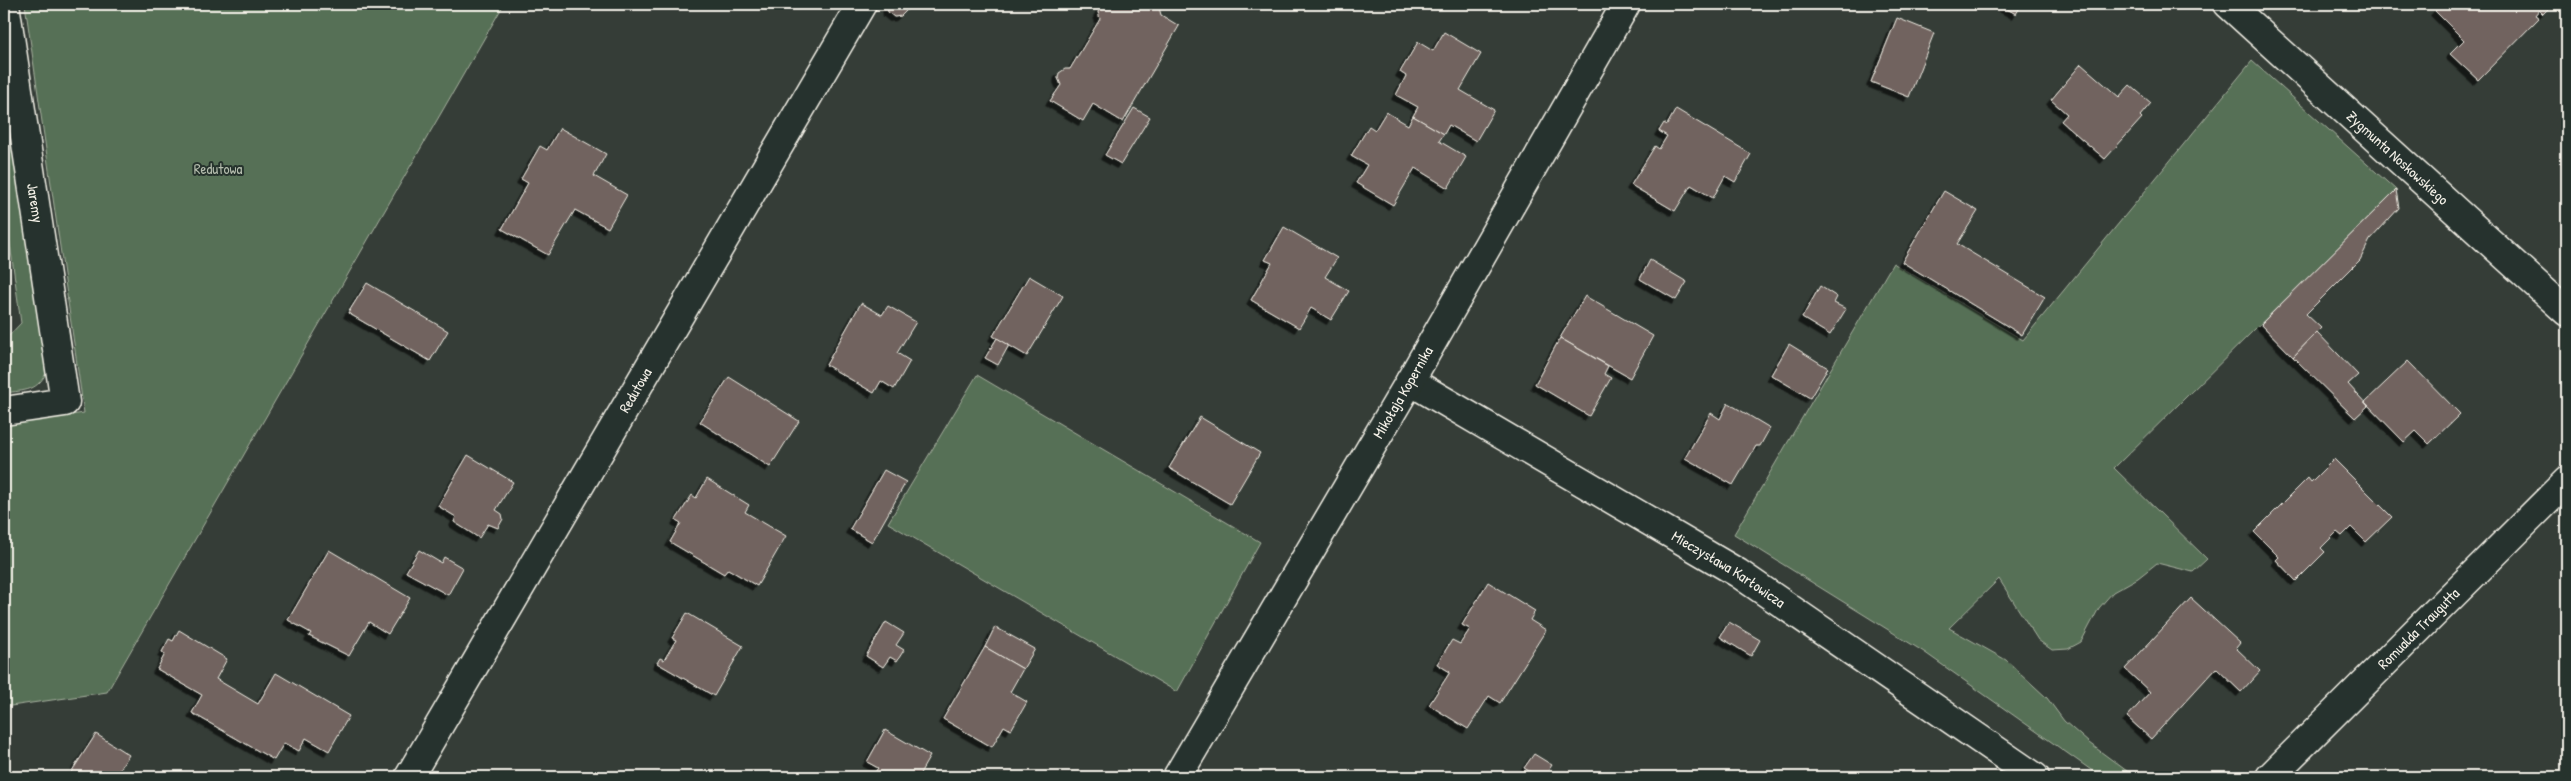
<svg xmlns="http://www.w3.org/2000/svg" width="2571" height="781" font-family="'Patrick Hand',sans-serif">
  <style>
    .green { fill: #577056; stroke: #a6b09f }
    .building { fill: #71645f; stroke: #f4f1e8; filter: url(#shadow) }
    .lines { fill: none; stroke-linecap: round; stroke-linejoin: round }
    .minor-casing { stroke: #f4f1e8; stroke-width: 31 }
    .minor { stroke: #26332d; stroke-width: 28 }
    .labels { text-anchor: middle; stroke-width: 4; stroke-linejoin: round; paint-order: stroke }
    .street-label { font-size: 15px; fill: #f4f1e8; stroke: #26332d }
    .park-label { font-size: 15px; fill: #b5bdae; stroke: #26332d }
  </style>
  <defs>
    <filter id="shadow"><feDropShadow dx="-4.5" dy="4.5" stdDeviation="0" flood-color="#0009"/></filter>
  </defs>
  <rect width="100%" height="100%" fill="#353d37"/>
  <filter id="ink" filterUnits="userSpaceOnUse"><feTurbulence type="fractalNoise" baseFrequency=".02" numOctaves="2"/><feDisplacementMap in="SourceGraphic" scale="10" xChannelSelector="R" yChannelSelector="G"/><feConvolveMatrix kernelMatrix="1 2 1 2 8 2 1 2 1" color-interpolation-filters="sRGB"/></filter>
  <g filter="url(#ink)">
    <g class="green">
      <path d="M25,4h479l-397,688 -103,15v-282l80,-12z"/>
      <path d="M2252,61l144,129 -282,278 93,91 -14,13 -36,-9 -19,15 -25,14 -14,16 -18,34 -13,7 -16,1 -14,-10 -39,-61 -50,49 57,32 41,38 17,23 25,22 46,34h-34l-177,-125 -190,-118 159,-271 130,77z"/>
      <path d="M7,104l41,265c-10,23 -22,21 -44,24v-52l17,-18 -17,-122v-96z"/>
      <path d="M977,375l283,167 -83,150 -289,-169z"/>
    </g>
    <g class="building">
      <path d="M887,4h19v7l-5,5 -7,1 -6,-5z"/>
      <path d="M1103,4h55l3,11 18,11 -56,96 -30,-18 -10,17 -33,-20 11,-16 -3,-7 1,-5 6,-4h5l30,-50 -2,-7z"/>
      <path d="M1998,4h24l-6,10z"/>
      <path d="M2442,4h111l-10,10 -4,-4 -4,5 4,3 -61,62 -28,-26 14,-14 -29,-29z"/>
      <path d="M1897,18l37,15 -25,64 -38,-15z"/>
      <path d="M1444,32l37,22 -21,36 34,20 -18,31 -27,-16 -5,9 -31,-18 5,-9 -22,-12 10,-19 -6,-4 18,-30 15,9z"/>
      <path d="M2081,64l38,33 11,-12 21,18 -11,13 2,2 -37,41 -44,-38 6,-7 -16,-14z"/>
      <path d="M1134,108l16,9 -29,47 -16,-9z"/>
      <path d="M1676,109l75,45 -16,28 -10,-6 -12,22 -22,-13 -16,26 -44,-26 24,-39 4,3 8,-13 -8,-5 5,-8 3,2z"/>
      <path d="M1386,112l22,13 5,-9 31,18 -5,7 27,16 -18,31 -33,-20 -22,37 -37,-22 11,-18 -16,-9 18,-30 6,4z"/>
      <path d="M560,128l46,26 -12,22 33,19 -19,33 -33,-18 -27,45 -46,-26 26,-46 -7,-4 19,-33 7,4z"/>
      <path d="M2396,190l3,18 -29,32 -10,20 -54,54 15,14 -28,29 -32,-33z"/>
      <path d="M1944,191l34,20 -21,33 88,53 -23,38 -120,-73z"/>
      <path d="M1284,227l53,31 -12,19 24,14 -18,29 -20,-12 -12,20 -48,-28 21,-37 -7,-3z"/>
      <path d="M1650,260l37,22 -11,18 -36,-21z"/>
      <path d="M1029,276l34,20 -36,60 -34,-20z"/>
      <path d="M367,283l81,48 -18,30 -82,-48z"/>
      <path d="M1820,286l17,11 -3,6 12,6 -16,26 -28,-17z"/>
      <path d="M1585,296l68,40 -23,42 -70,-40z"/>
      <path d="M861,303l21,12 6,-9 28,16 -19,31 13,8 -16,28 -13,-8 -7,12 -48,-28z"/>
      <path d="M2317,332l41,43 -10,9 20,22 -13,12 -62,-61z"/>
      <path d="M997,338l12,7 -11,20 -13,-7z"/>
      <path d="M1560,338l48,28 -4,8 7,4 -22,38 -54,-32z"/>
      <path d="M1789,344l39,24 -18,30 -39,-23z"/>
      <path d="M2408,361l52,53 -31,30 -13,-13 -12,11 -39,-40z"/>
      <path d="M729,377l70,44 -29,46 -70,-45z"/>
      <path d="M1728,403l42,25 -10,18h-4l-23,39 -48,-27 26,-45 9,6z"/>
      <path d="M1200,417l60,36 -30,51 -61,-36z"/>
      <path d="M468,455l45,27 -17,28 6,4 1,5 -5,9 -10,-4 -9,14 -25,-16 2,-5 -18,-11z"/>
      <path d="M2334,459l58,58 -26,25 -15,-15 -9,9 -5,-4 -16,16 4,4 -29,29 -20,-21 3,-3 -25,-25 54,-54 3,4z"/>
      <path d="M884,470l22,12 -34,60 -22,-13z"/>
      <path d="M707,479l42,26 -4,7 41,24 -29,50 -29,-17 -4,5 -54,-32 11,-19 -5,-3 16,-25 4,3z"/>
      <path d="M329,550l81,48 -22,36 -19,-12 -20,34 -40,-20 2,-3 -23,-13z"/>
      <path d="M419,550l22,13 3,-6 19,11 -15,27 -42,-23z"/>
      <path d="M1488,582l47,29 -5,9 16,10 -46,73 -11,-7 -21,33 -39,-24 21,-33 -13,-8 15,-24 8,4 10,-15 -8,-4z"/>
      <path d="M2191,598l49,45 -4,5 24,23 -19,21 -25,-24 -65,71 -24,-22 23,-25 -25,-23z"/>
      <path d="M687,613l56,33 -29,50 -57,-33 3,-5 4,2 12,-20 -4,-2z"/>
      <path d="M886,622l18,11 -8,12 8,5 -7,11 -7,-4 -7,10 -17,-11z"/>
      <path d="M1729,622l31,18 -9,16 -31,-19z"/>
      <path d="M995,627l40,22 -12,20 -38,-22z"/>
      <path d="M179,630l48,29 -11,20 42,25 18,-31 73,43 -20,35 -23,-13 -7,13 -15,-8 -10,17 -82,-47 10,-18 -45,-26 8,-15 -3,-2 7,-13 4,2z"/>
      <path d="M985,647l38,22 -13,23 17,10 -16,28 -7,-4 -12,21 -49,-28z"/>
      <path d="M885,730l45,26 -12,21h-46l6,-9 -11,-6z"/>
      <path d="M96,734l33,21 -14,22h-47z"/>
      <path d="M1534,754l18,11 -8,12h-5l-15,-9z"/>
    </g>
    <g class="lines">
      <defs>
        <g id="minor">
          <path id="s1" d="M2228,4l339,308"/>
          <path id="s2" d="M1410,381l328,192 297,204"/>
          <path d="M4,411l61,-9 -60,-398"/>
          <path id="s3" d="M409,777l453,-773"/>
          <path id="s4" d="M1177,777l233,-396 216,-377"/>
          <path id="s5" d="M2270,777l297,-296"/>
        </g>
      </defs>
      <use href="#minor" class="minor-casing"/>
      <use href="#minor" class="minor"/>
    </g>
  </g>
  <g class="labels">
    <g class="street-label">
      <text dy="5" stroke="none"><textPath href="#s1" startOffset="229">Zygmunta Noskowskiego</textPath></text>
      <text transform="translate(35 203) rotate(81)" y="5">Jaremy</text>
      <text dy="5" stroke="none"><textPath href="#s3" startOffset="448">Redutowa</textPath></text>
      <text dy="5" stroke="none"><textPath href="#s4" startOffset="446">Mikołaja Kopernika</textPath></text>
      <text dy="5" stroke="none"><textPath href="#s2" startOffset="370">Mieczysława Karłowicza</textPath></text>
      <text dy="5" stroke="none"><textPath href="#s5" startOffset="210">Romualda Traugutta</textPath></text>
    </g>
    <g class="park-label">
      <text x="218" y="174">Redutowa</text>
    </g>
  </g>
  <rect width="2571" height="781" fill="none" stroke="#26332d" stroke-width="20"/>
  <rect x="10" y="10" width="2551" height="761" fill="none" stroke="#f4f1e8" stroke-width="2" filter="url(#ink)"/>
</svg>
